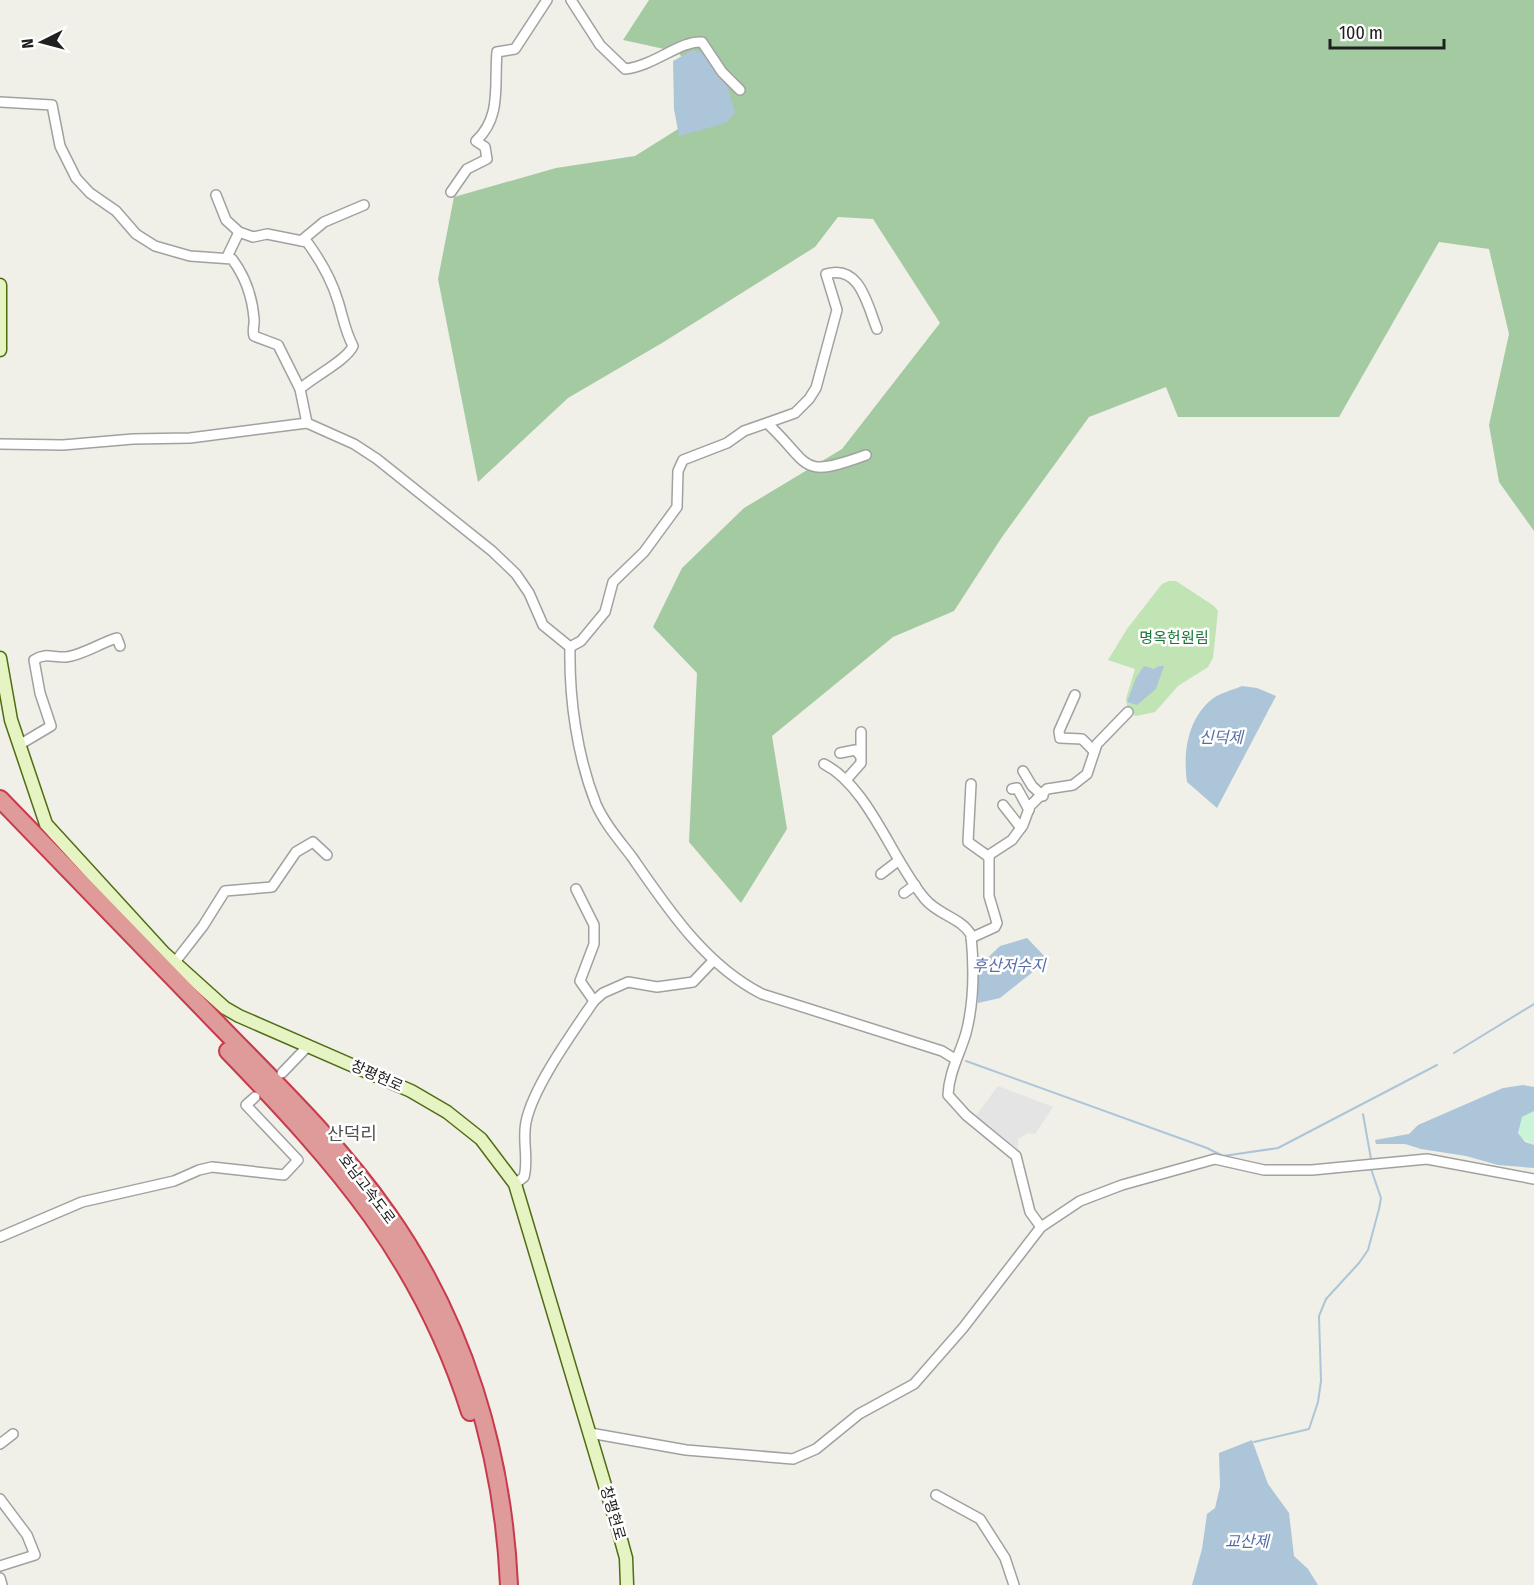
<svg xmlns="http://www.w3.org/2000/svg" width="1534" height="1585" font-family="'Fira Sans Condensed','Noto Sans KR',sans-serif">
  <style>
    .grass { fill: #c1e4b4 }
    .forest { fill: #a4caa1 }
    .park { fill: #caf4d7 }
    .parking { fill: #e4e4e4 }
    .water { fill: #adc5d8 }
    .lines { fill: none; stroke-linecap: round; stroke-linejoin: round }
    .stream { stroke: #adc5d8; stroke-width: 2 }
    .minor-casing { stroke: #a1a1a1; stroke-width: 12 }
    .secondary-casing { stroke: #4f6d12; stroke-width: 15 }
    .motorway-casing { stroke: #c83a4c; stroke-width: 20 }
    .minor { stroke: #fff; stroke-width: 9 }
    .secondary { stroke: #e6f3c2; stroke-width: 12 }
    .motorway { stroke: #de9b99; stroke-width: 16 }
    .labels { text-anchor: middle; stroke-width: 5; stroke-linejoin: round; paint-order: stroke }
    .park-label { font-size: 15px; fill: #187434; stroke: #fff }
    .street-label { font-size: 15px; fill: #202020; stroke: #fff }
    .water-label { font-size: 16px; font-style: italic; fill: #566da6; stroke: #fff }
    .quarter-label { font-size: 18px; fill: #535353; stroke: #fff }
  </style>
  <rect width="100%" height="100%" fill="#f0efe8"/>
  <path class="grass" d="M1169,581h7l38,25 4,5 -5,47 -5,9 -30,19 -23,26 -19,4 -8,-4 -2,-13 9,-30 -27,-9 19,-31 35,-45z"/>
  <path class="forest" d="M649,0h885v531l-35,-49 -10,-57 20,-91 -20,-85 -50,-7 -100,175h-161l-12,-30 -77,30 -87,120 -48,74 -61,26 -121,99 15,93 -46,74 -52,-61 8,-169 -44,-46 29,-59 62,-60 98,-59 98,-126 -67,-104 -35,-2 -23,30 -153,96 -94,55 -90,84 -40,-203 16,-82 102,-29 79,-12 83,-52 -40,-52 -55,-12z"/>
  <path class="park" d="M1534,1111v34l-13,-7 -4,-11 5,-10z"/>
  <path class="parking" d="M998,1086l55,21 -18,27 -7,-1 -10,6v11l-43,-33z"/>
  <g class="water">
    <path d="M693,50l11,4 24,34 7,25 -9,10 -47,13 -5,-27 -1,-48z"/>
    <path d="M1144,666l10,3 4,-3h6l-8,23 -19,16 -10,-3 9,-24z"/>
    <path d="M1242,686l15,2 19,8 -59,112 -30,-26c-4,-28 0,-62 24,-82 8,-7 22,-10 31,-14z"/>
    <path d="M1027,938l21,22 -48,38 -22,5 -1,-35 23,-22z"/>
    <path d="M1523,1085l11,2v24l-12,6 -4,16 7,9 9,3v23l-36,-3 -32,-9 -45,-7 -16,-5h-29l-1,-4 34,-6 9,-9 85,-37z"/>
    <path d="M1252,1440l16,44 21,29 5,43 14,13 10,16h-126l10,-36 5,-35 8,-6 5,-21 -1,-34z"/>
  </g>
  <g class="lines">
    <g class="stream">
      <path d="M1454,1053l80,-49"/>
      <path d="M966,1061l241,87 16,8 55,-8 159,-83"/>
      <path d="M1363,1114l8,45"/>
      <path d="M1254,1442l55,-13 9,-27 3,-21 -2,-65 7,-17 33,-36 9,-13 11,-41 2,-11 -10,-29"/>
    </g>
    <defs>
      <g id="minor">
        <path d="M571,0l29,45 25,24c29,-3 56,-29 77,-27l20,30 18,18"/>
        <path d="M0,102l52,3 8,41 16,32 14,15 26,18 20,23 19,12 35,10 42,3c13,17 20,37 22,59 1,7 -2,11 0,18l24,9 22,44 7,34"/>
        <path d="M451,192l16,-23 20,-10 -2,-12 -9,-6c26,-24 18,-56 21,-89l18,-3 32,-49"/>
        <path d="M216,195l10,25 13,12 14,5 14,-3 40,8c14,19 24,36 31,59 5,16 7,30 15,45 -6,14 -40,31 -53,43"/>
        <path d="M301,241l23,-19 40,-17"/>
        <path d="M227,257l12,-25"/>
        <path d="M767,423c45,42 31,57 99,32"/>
        <path d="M0,444l63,1 70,-6 57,-1 117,-15 47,21 23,15 115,92 24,23 13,19 14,32 27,22c-1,52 7,109 26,157 9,20 23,36 36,53 36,52 73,108 130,137l180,57 13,8"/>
        <path d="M570,647l11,-6 24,-29 8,-30 31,-30 33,-45 1,-36 5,-11 44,-17 17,-12 51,-18 14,-14 7,-11 21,-78 -11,-36c34,-10 41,30 51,55"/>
        <path d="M1075,695l-16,36 1,7 22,1 12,12"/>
        <path d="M19,745l32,-19 -11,-33 -6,-33c12,-8 19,-2 32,-3 17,-2 34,-14 51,-19l3,8"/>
        <path d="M840,753l15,-3 5,5"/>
        <path d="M824,764c45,23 68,96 101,135 13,16 37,19 46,36 3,31 3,68 -5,98 -6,21 -17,39 -18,62l18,20 50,41 14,56 11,15"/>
        <path d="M1023,771l9,15 11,10"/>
        <path d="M846,780l15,-17v-31"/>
        <path d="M971,784l-3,58 21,15"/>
        <path d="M1012,789l5,-1 12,22"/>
        <path d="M1003,805l18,23"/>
        <path d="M881,874l17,-13"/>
        <path d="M904,893l11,-8"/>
        <path d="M971,938l24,-11 2,-4 -8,-27v-41l23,-15 11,-15 7,-19 17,-17 26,-4 14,-11 10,-30 31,-32"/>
        <path d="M175,962l28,-36 22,-35 47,-4 24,-35 17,-10 14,13"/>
        <path d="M594,1001l9,-8 25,-11 29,5 36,-5 20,-21"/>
        <path d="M282,1073l26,-27"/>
        <path d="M515,1184l9,-7c5,-18 -2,-36 2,-55 7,-35 47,-90 68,-121l-14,-20 14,-37v-19l-18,-36"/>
        <path d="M0,1237l82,-35 92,-21 25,-11 13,-3 72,8 14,-15 -52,-55 9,-8"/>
        <path d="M590,1433l96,17 107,9 23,-10 43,-35 55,-30 49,-56 78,-101 39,-26 42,-16 93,-26 49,11h48l115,-11 107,20"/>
        <path d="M0,1444l13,-10"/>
        <path d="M936,1495l44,24 25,39 9,27"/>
        <path d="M0,1499l27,36 8,20 -35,11"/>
        <path d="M0,1578l2,7"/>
      </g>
      <g id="secondary">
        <path d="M0,285v65"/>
        <path d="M0,658l11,62 35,104 118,129 61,55 14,8 172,75 36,21 34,27 34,45 103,345 8,29 1,27"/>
      </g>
      <g id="motorway">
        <path d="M0,799c72,74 144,148 216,223 59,61 122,121 171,191 77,109 116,239 122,372"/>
        <path d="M228,1051c110,114 193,207 242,361"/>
      </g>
    </defs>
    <use href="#minor" class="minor-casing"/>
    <use href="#secondary" class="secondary-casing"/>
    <use href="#motorway" class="motorway-casing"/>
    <use href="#minor" class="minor"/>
    <use href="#secondary" class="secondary"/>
    <use href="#motorway" class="motorway"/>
  </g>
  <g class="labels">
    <g class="park-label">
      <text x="1174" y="643">명옥헌원림</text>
    </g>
    <g class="street-label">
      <text transform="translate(377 1076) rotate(24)" y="5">창평현로</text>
      <text transform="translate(367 1189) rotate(53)" y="5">호남고속도로</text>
      <text transform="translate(613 1513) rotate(74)" y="5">창평현로</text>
    </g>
    <g class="water-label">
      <text x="1221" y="743">신덕제</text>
      <text x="1009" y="971">후산저수지</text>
      <text x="1247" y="1547">교산제</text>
    </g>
    <g class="quarter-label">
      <text x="352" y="1140">산덕리</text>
    </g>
  </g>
  <g transform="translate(42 42) rotate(264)" stroke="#ffffff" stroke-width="4.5" paint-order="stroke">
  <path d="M0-4.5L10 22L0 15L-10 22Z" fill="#202020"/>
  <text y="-9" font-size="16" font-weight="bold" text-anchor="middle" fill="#202020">N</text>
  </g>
  <path d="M1330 39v9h114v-9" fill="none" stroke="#202020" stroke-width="3"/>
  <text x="1339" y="39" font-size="18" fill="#202020" stroke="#ffffff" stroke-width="4.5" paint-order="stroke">100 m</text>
</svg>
